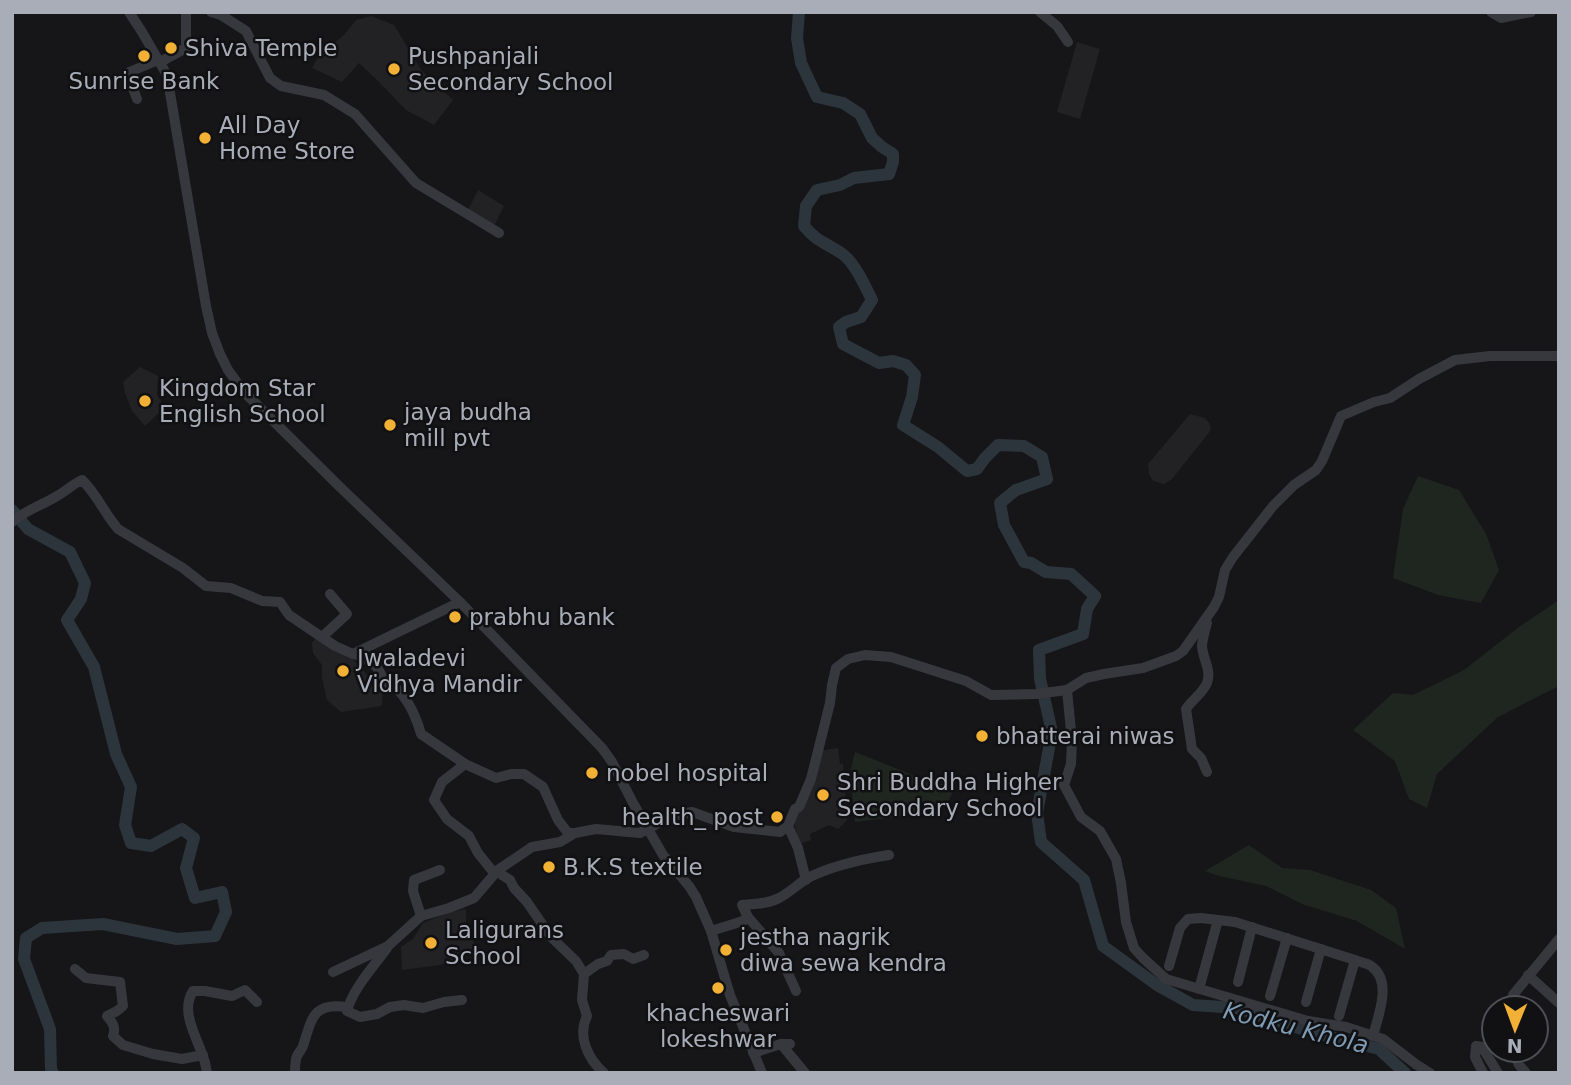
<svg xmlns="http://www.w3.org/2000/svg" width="1571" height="1085" font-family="'DejaVu Sans',sans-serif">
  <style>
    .built { fill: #222225 }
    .green { fill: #1e261f }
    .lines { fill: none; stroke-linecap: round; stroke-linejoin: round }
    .river { stroke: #2c353c; stroke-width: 12 }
    .minor { stroke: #37383d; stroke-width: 10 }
    .poi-dot { fill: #f2b134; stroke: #111113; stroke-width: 2.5 }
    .labels { text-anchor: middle; stroke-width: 5; stroke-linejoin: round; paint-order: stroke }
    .poi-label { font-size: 23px; fill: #a8adb8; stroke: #111113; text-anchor: start }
    .water-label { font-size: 24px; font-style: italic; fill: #7f9bb3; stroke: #111113 }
  </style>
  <rect width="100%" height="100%" fill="#161618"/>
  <g class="built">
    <path d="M371,16l23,9 28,46 31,29 -19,25 -28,-15 -27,-28 -20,-19 -17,19 -30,-14 8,-14 24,-19 12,-15z"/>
    <path d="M1077,42l23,7 -20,70 -23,-7z"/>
    <path d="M478,190l26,16 -10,20 -27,-14z"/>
    <path d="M140,367l18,9 -1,19 8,12 -20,19 -13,-15 -7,-18 -2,-11z"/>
    <path d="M1190,414l15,4 5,6 1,6 -39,49 -8,5 -11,-3 -4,-7 -1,-10z"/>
    <path d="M318,636l33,21 17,19 15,11 -1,19 -41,6 -14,-12 -5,-22v-13l-9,-12 -1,-10z"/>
    <path d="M838,748l2,16h3l4,56 -9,9 -9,-4 -19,9 1,6 -11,4 -6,-22 24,-71z"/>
    <path d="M466,909v18l11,21 -10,6 -27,11 -38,5 -1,-23 12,-8 10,-16 24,-10z"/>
  </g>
  <g class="green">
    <path d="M1418,476l41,14 27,44 13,36 -18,33 -43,-8 -45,-17 10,-69z"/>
    <path d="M1559,600v86l-61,31 -61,57 -10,34 -18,-9 -14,-38 -42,-31 40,-37 20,2 51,-25 55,-43z"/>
    <path d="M855,752l78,31 23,2 -8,17 -37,13 -56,7 -5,-49z"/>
    <path d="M1249,845l33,23 28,2 61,20 25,18 9,41 -48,-28 -55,-17 -36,-18 -47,-10 -14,-5z"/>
  </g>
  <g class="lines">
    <g class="river">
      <path d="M799,12l-2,26 4,25 16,34 26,6 17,11 12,24 10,9 11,7v8l-4,12 -35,4 -14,7 -23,5 -11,16 -2,20c12,15 22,17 37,27 13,8 24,33 31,47l-11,17 -15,5 -7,5 4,17 36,19 14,-2 13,4 9,10 -3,22 -9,28 35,22 29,24 10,-2 8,-11 13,-13 26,1 18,11 5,22 -31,11 -16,13 4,22 20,37 7,1 15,9 25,2 24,22 -8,13 -4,25 -44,16 1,29 12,53 -15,81 4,29 43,38 19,66 54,39 36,20 44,3 74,24 68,17 26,24"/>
      <path d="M12,510l16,19 42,23 15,31 -4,16 -14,21 27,47 22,87 15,33 -6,38 6,18 20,3 31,-17 12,9 -8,30 9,30 27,-6 4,20 -11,24 -38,3 -74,-15 -61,4 -16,10 -2,21 26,70 1,40 2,4"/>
    </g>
    <g class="minor">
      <path d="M129,12l13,20 25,43 39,231 6,27 8,21 8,16 16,22 96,95 120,115 142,146 10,14 21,41 30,52 26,31 7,11 15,34 19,64 32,78"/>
      <path d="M211,12l10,3 25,16 24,47 11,8 43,9 31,19 61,69 83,50"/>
      <path d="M1040,12l17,14 11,16"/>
      <path d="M1491,12l10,6 30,-6"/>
      <path d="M160,62l26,-14v-36"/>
      <path d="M137,99l-10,-26 31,-13"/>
      <path d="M12,522c13,-12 31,-17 45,-26 9,-5 16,-12 25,-16 15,14 22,33 36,49l65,39 23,18 25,2 31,13 18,1 9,13 46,31 18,8 107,-52"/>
      <path d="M1207,623c-2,7 -4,15 -5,22 0,13 10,25 5,38 -5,11 -15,17 -21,26l6,40 9,9 6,14"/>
      <path d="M322,637l25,-23 -17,-20"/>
      <path d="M353,654c16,4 26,11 31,28 20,5 32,34 37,52l44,30"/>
      <path d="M1067,690l5,51 -1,23 -7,21 17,32 19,14 16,28 5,24 5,39 8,26 9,10 23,21 142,42 38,6 37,12 34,26 13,8"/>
      <path d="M788,826l10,22 8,32"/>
      <path d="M498,870l4,5 8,5 4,8 13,14 24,35 25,24 8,13 -2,26 5,16c-10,20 1,43 17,57"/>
      <path d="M496,873h-2l-16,-20 -9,-17 -22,-17 -13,-19 8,-18 23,-18 31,14 15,-4h13l19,13 15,33 10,13h7"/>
      <path d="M421,916l-8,-25 1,-11 26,-10"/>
      <path d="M711,931l32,-10 5,-4"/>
      <path d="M387,948c-13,18 -35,42 -40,63l13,6 17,-3 13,-7 14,-2 19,3 21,-6 18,-2"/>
      <path d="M1169,966l11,-38 8,-9 13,-1 34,4 120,38c4,2 12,3 16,6 22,15 7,50 2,70"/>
      <path d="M75,969l11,9 34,4 3,24 -6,5 -10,5c6,7 9,11 6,20l10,9 30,9 29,5 21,-4"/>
      <path d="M333,972l55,-26 33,-30 28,-8 25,-10 24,-28 34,-23 28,-5 15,-9 21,-4 44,4 31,-17 21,-4 42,15 46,5 8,-6 7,-17 4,-2 12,-28 19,-76 2,-18 4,-17 12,-9 17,-4 26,2 75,24 25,14 45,-1 31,-4 19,-12 18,-4 39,-6 33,-12 7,-5 31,-44 5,-10 6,-27 8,-13 40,-51 21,-21 22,-15 6,-9 19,-45 33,-14 16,-4 29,-19 36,-19 35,-4h69"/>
      <path d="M584,974l14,-10 9,-3 4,-6 13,-1 9,5 11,-4"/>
      <path d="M1528,975l31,28"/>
      <path d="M1238,982l14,-55"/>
      <path d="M1199,989l19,-69"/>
      <path d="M796,991l-17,-38 -31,-36 -6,-12c12,-1 26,-1 37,-7 10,-5 18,-13 27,-19 24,-13 57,-20 83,-24"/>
      <path d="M1270,996l17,-58"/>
      <path d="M1306,1002l15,-53"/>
      <path d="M1511,1008l2,-13 46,-56"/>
      <path d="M1339,1016l16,-56"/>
      <path d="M781,1044l24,29"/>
      <path d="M1512,1050l7,15 7,8"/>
      <path d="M753,1053l28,-9h9"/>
      <path d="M207,1073c-1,-8 -3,-15 -6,-22 -7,-19 -20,-41 -8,-60h12l27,5 13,-6 12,12"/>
      <path d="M295,1073c0,-6 0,-13 2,-17 2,-4 5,-7 6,-10 9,-28 10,-44 44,-39"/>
      <path d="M1483,1073l-8,-16 1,-11 6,1 16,26"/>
    </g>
  </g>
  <g class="poi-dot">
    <circle cx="171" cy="48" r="7"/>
    <circle cx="144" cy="56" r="7"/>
    <circle cx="394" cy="69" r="7"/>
    <circle cx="205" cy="138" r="7"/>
    <circle cx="145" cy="401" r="7"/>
    <circle cx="390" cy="425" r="7"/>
    <circle cx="455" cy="617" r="7"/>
    <circle cx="343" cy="671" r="7"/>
    <circle cx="982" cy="736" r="7"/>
    <circle cx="592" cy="773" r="7"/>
    <circle cx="823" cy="795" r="7"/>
    <circle cx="777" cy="817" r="7"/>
    <circle cx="549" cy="867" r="7"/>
    <circle cx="431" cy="943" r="7"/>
    <circle cx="726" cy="950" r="7"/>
    <circle cx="718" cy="988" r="7"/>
  </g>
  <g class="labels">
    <g class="poi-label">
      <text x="185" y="56">Shiva Temple</text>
      <text x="408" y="64">Pushpanjali<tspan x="408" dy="26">Secondary School</tspan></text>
      <text x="144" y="89" text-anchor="middle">Sunrise Bank</text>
      <text x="219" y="133">All Day<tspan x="219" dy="26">Home Store</tspan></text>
      <text x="159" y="396">Kingdom Star<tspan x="159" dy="26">English School</tspan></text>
      <text x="404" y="420">jaya budha<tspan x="404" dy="26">mill pvt</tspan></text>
      <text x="469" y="625">prabhu bank</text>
      <text x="357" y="666">Jwaladevi<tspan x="357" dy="26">Vidhya Mandir</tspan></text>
      <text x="996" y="744">bhatterai niwas</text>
      <text x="606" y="781">nobel hospital</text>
      <text x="837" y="790">Shri Buddha Higher<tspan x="837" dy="26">Secondary School</tspan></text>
      <text x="763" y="825" text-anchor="end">health_ post</text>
      <text x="563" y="875">B.K.S textile</text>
      <text x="445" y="938">Laligurans<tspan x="445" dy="26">School</tspan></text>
      <text x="740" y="945">jestha nagrik<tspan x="740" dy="26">diwa sewa kendra</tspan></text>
      <text x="718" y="1021" text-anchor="middle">khacheswari<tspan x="718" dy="26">lokeshwar</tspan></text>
    </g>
    <g class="water-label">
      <text transform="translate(1296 1028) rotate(14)" y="8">Kodku Khola</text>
    </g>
  </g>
  <rect width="1571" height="1085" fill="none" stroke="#a8adb8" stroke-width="28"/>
  <g transform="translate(1515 1029) rotate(181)"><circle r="33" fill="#111113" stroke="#4d4f55" stroke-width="2"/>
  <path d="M0-5L12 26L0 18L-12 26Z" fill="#f2b134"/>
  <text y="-10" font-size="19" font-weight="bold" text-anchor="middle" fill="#a8adb8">N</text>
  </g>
</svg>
